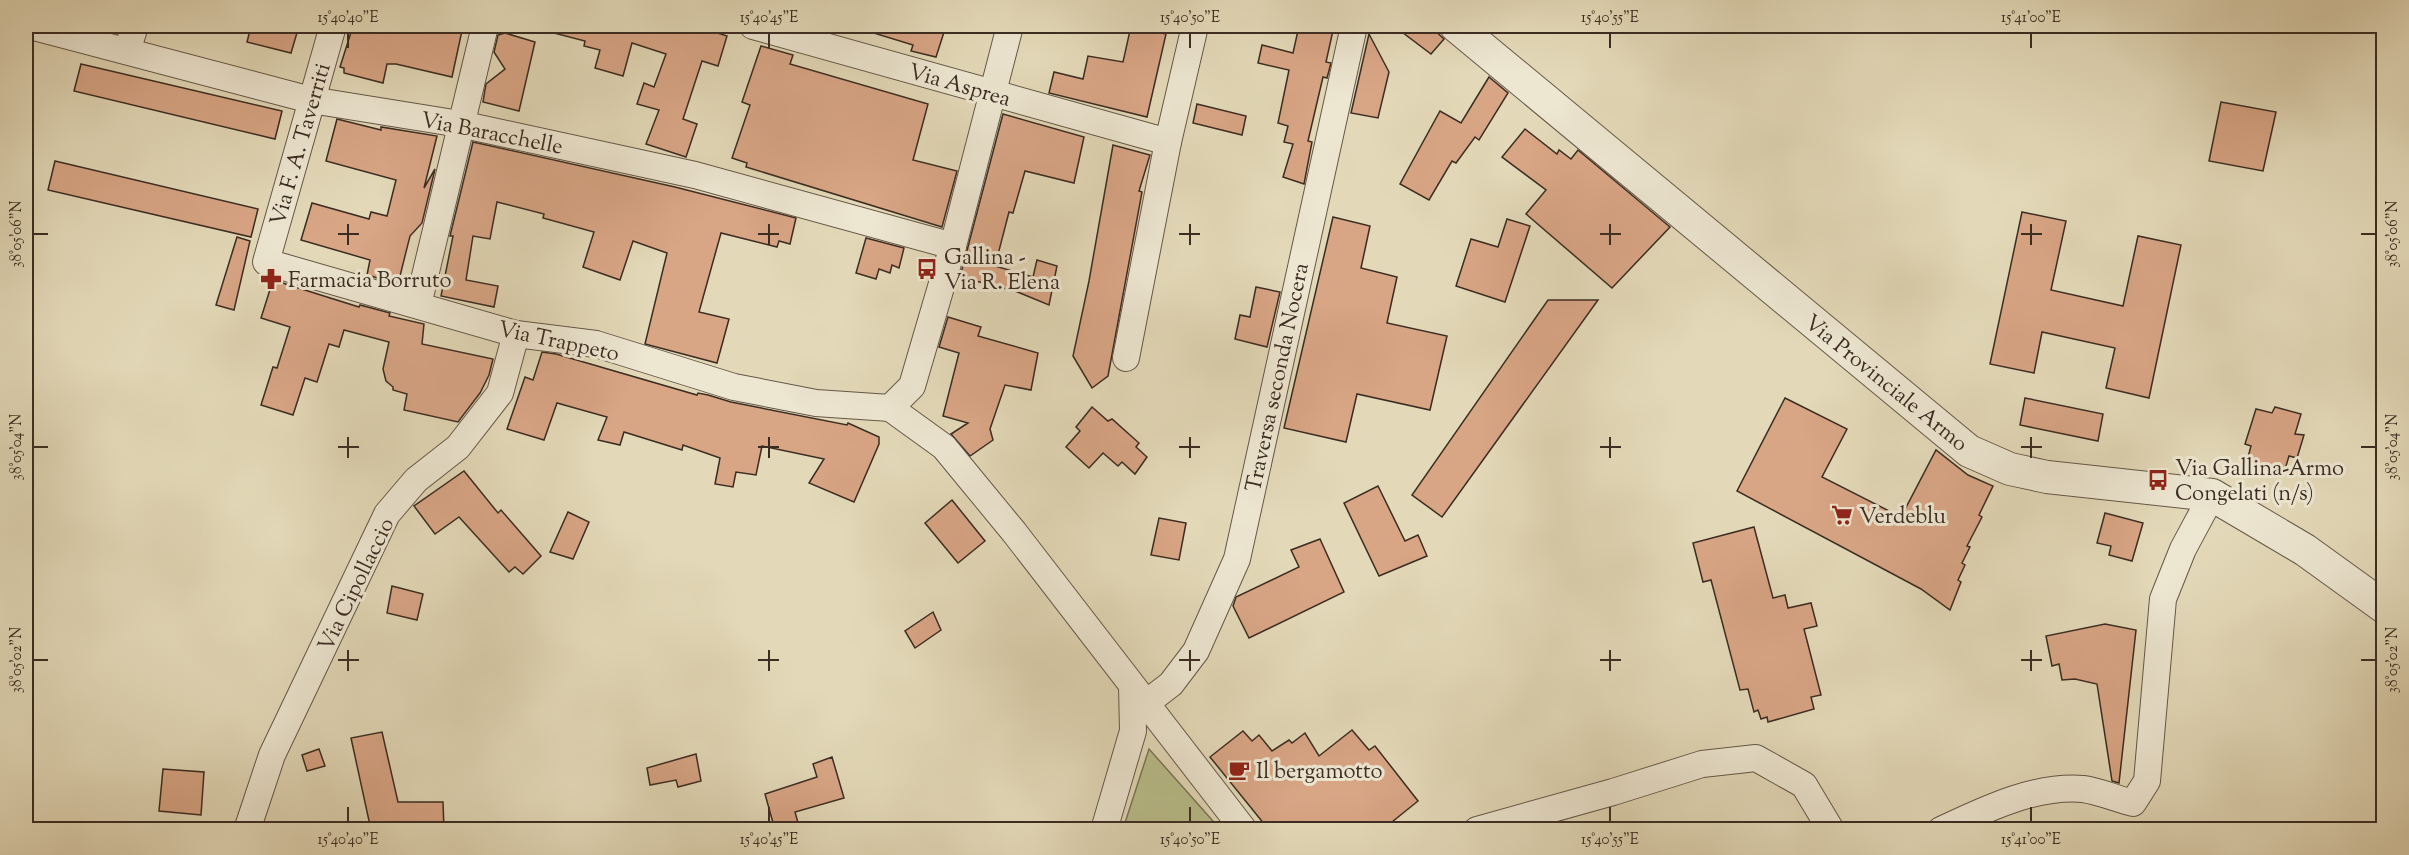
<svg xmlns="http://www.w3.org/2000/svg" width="2409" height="855" font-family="'Sorts Mill Goudy',serif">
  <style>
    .green { fill: #b9be8b; stroke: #7a7556; stroke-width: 1.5 }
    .building { fill: #d8a585; stroke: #3b2c22; stroke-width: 1.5 }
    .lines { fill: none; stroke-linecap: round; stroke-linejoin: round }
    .minor-casing { stroke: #655748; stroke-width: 28 }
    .tertiary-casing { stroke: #655748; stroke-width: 34 }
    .minor { stroke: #ede6d1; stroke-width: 26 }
    .tertiary { stroke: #ede6d1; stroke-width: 32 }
    .ticks { fill: none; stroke: #3b2c22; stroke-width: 2 }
    .labels { text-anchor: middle; stroke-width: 6; stroke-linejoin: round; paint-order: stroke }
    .street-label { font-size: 22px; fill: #3b2c22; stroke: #ede6d1 }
    .poi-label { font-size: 22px; fill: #3b2c22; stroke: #ede6d1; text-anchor: start }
    .neatline { fill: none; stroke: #3b2c22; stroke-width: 2 }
    .ticks-label { font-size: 15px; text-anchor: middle; fill: #3b2c22 }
  </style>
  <rect width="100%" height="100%" fill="#e3d9b8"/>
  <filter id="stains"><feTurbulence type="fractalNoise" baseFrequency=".00333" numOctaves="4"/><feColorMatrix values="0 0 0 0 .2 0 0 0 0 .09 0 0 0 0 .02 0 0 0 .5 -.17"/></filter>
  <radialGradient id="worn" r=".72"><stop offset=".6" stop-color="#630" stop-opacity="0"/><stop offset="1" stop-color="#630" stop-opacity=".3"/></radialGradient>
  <g class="green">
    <path d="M51,26h75l-6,17z"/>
    <path d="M1149,749l71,80h-97z"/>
  </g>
  <g class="building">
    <path d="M251,26h48l-8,27 -44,-11z"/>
    <path d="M353,26h110l-11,51 -56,-13h-9l-4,19 -39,-10v-5l-4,-1z"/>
    <path d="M551,26h145l31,10 -9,30 -16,-5 -19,58 14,5 -11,33 -40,-13 13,-34 -22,-6 7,-21 10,4 12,-33 -34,-11 -9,33 -28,-8 5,-18 -16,-4 1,-5 -35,-9z"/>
    <path d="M864,26h68l13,3 -9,28 -25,-6 2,-6 -49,-15z"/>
    <path d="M1131,26l35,8 -19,83 -98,-24 5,-21 29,7 5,-23 35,6z"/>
    <path d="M1299,26h35l-8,36 5,1 -4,15 -4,-1 -15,64 4,1 -8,42 -21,-7 10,-33 -9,-2 4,-16 -10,-3 11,-53 -31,-7 4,-18 31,8z"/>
    <path d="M1394,26h36l14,13 -13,15z"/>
    <path d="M505,33l30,9 -16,69 -36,-9 3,-18 19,-15 -11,-17 4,-17z"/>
    <path d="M1369,34l20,38 -11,46 -27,-5z"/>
    <path d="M761,46l32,9 -3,9 138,40 -15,56 44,11 -15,56 -196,-60 1,-4 -15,-5 18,-53 -8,-3z"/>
    <path d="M81,64l201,47 -7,28 -201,-48z"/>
    <path d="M1489,77l19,16 -29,47 -4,-3 -19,26 -4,-2 -23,39 -29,-16 40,-73 21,12z"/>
    <path d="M2221,102l55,10 -13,59 -54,-10z"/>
    <path d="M1197,104l49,12 -4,19 -49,-12z"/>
    <path d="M1003,114l81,23 -10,46 -49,-12 -12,42 -4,-1 -14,54 38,11 4,-17 20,6 -8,39 -34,-14 -55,-14z"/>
    <path d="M337,119l44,11v-3l56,9 -13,52 11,-19 -13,54 -12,13 -12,48 -31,-9 3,-15 -69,-20 11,-37 57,16 2,-7 16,4 9,-36 -70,-19z"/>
    <path d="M1525,129l32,25 2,-4 12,9 7,-9 92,77 -58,61 -86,-74 20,-24 -44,-33z"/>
    <path d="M473,142l202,45 121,31 -6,26 -11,-3 -2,6 -56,-14 -22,79 30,7 -12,44 -72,-19 22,-91 -34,-12 -13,39 -37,-13 11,-35 -51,-14 1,-4 -47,-12 -7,37 -17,-3 -7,44 32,6 -4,21 -53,-11 12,-60h-3z"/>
    <path d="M1113,145l37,10 -11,36 3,1 -34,184 -16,12 -19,-32 16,-75z"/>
    <path d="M55,161l203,48 -7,28 -203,-47z"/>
    <path d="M2022,212l44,9 -15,69 72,16 15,-70 43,9 -32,153 -43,-10 9,-40 -73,-16 -8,41 -44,-9z"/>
    <path d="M1333,217l37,9 -9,42 36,9 -10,46 60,13 -17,74 -73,-16 -11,48 -62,-14z"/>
    <path d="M1507,219l23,7 -25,76 -49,-16 15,-47 27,8z"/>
    <path d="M237,237l13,4 -16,69 -18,-5z"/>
    <path d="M866,238l38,10 -5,20 -7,-3 -2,8 -11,-4 -3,10 -20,-6z"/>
    <path d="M273,280l86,27 1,-2 30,8 -1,3 35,8 -2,20 71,15 -4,16 -9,18 -22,29 -54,-12 3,-16 -14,-4v-3l-7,-6 -3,-12 6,-27 -45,-12 -5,17 -10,-3 -12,38 -12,-4 -12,37 -32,-10 12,-38 4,1 13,-41 -29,-9z"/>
    <path d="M1256,287l24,5 -13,55 -32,-8 5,-24 10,2z"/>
    <path d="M1548,300h50l-156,217 -30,-22z"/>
    <path d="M948,317l33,10 -3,9 60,17 -7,37 -26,-5 -15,44 3,11 -23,16 -19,-22 17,-11 -25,-7 16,-63 -20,-6z"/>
    <path d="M542,352l14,2 141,41 1,-2 10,2 23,7 116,23 1,-2 31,14v7l-25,58 -45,-19 15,-24 -62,-13 -6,29 -20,-3 -3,15 -18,-3 5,-26 -37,-13 -1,5 -58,-18 -4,13 -22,-5 9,-23 -50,-14 -13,37 -37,-11 18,-52 8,3z"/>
    <path d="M1785,398l62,31 -25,48 79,40 35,-67 32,25 25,11 -14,29 3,2 -15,29 3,1 -8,16 3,2 -7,15 3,2 -11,28 -29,-21 -184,-98z"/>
    <path d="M2025,398l78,16 -5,27 -78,-16z"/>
    <path d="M1092,407l16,14 4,-2 27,24 -3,4 11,10 -12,17 -13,-12 -4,4 -15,-13 -14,15 -23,-21 14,-16 -4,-4z"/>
    <path d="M2275,407l26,7 -6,20 9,1 -7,23 -8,-2 -6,20 -17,-5 1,-4 -20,-6 4,-15 -6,-2 11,-35 16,4z"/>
    <path d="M464,471l34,42 3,-3 40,46 -18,18 -8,-7 -6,5 -50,-55 -24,17 -21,-28z"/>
    <path d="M1378,486l27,55 13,-6 9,21 -48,20 -35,-73z"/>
    <path d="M952,500l33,41 -27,22 -33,-40z"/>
    <path d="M568,512l21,10 -16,37 -23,-7z"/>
    <path d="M2105,513l38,10 -11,38 -23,-6 2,-9 -14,-3z"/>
    <path d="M1159,518l27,5 -7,37 -28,-5z"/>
    <path d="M1754,527l19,71 12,-3 3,13 23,-5 6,23 -13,3 17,66 -10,2 3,12 -46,13 -1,-5 -6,2 -3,-9 -4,2 -6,-23 -8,1 -29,-110 -8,2 -10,-39z"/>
    <path d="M1320,539l24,53 -95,46 -16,-32 3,-9 63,-30 -8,-17z"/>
    <path d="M392,586l31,8 -6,26 -30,-7z"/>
    <path d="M933,612l8,18 -26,18 -10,-17z"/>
    <path d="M2105,624l31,6 -17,153 -7,-2 -15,-97 -22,-5 -13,1 -3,-16 -7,2 -6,-30z"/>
    <path d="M1352,730l17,20 6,-4 43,55 -36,29h-113l-59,-73 33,-26 9,10 7,-6 13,16 17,-11 3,3 13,-10 14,23z"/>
    <path d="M382,732l16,70h45l1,28h-73l-20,-92z"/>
    <path d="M319,749l6,17 -18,5 -5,-16z"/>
    <path d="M696,754l5,27 -23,6 -2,-7 -26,5 -3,-17z"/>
    <path d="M832,757l12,41 -49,14 5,18h-25l-10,-36 52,-17 -4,-13z"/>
    <path d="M163,769l41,3 -3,43 -42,-4z"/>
  </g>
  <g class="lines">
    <defs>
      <g id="minor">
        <path d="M30,26l281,74 149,24 235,51 258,71"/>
        <path d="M333,26l-67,236 250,72 80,10 138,43 82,16 74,5"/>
        <path d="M753,26l415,116"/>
        <path d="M1010,26l-57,220 -41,140 -22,22 54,39 70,85 230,298"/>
        <path d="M127,51l8,-25"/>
        <path d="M418,305l67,-279"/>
        <path d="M1126,358l42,-216 27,-116"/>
        <path d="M1145,704l26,-20 25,-33 41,-92 117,-533"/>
        <path d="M247,830l25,-75 115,-241 29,-34 42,-33 42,-54 16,-59"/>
        <path d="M1104,830l29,-99 -1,-45"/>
        <path d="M1477,830l136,-38 89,-28 54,-6 48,27 27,45"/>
        <path d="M1941,830c43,-20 93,-45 142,-41 16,2 34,10 50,14l14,-22 16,-182 20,-50 29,-54"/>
      </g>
      <path id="tertiary" d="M1456,26l513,425 41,18 37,8 165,18 93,55 79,57"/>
    </defs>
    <use href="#minor" class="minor-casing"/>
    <use href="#tertiary" class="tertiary-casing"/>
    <use href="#minor" class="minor"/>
    <use href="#tertiary" class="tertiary"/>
  </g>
  <path class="ticks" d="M348,33v15M769,33v15M1190,33v15M1610,33v15M2031,33v15M348,224v21M769,224v21M1190,224v21M1610,224v21M2031,224v21M33,234h15M338,234h21M758,234h21M1179,234h21M1600,234h21M2021,234h21M2361,234h15M348,437v21M769,437v21M1190,437v21M1610,437v21M2031,437v21M33,447h15M338,447h21M758,447h21M1179,447h21M1600,447h21M2021,447h21M2361,447h15M348,650v21M769,650v21M1190,650v21M1610,650v21M2031,650v21M33,660h15M338,660h21M758,660h21M1179,660h21M1600,660h21M2021,660h21M2361,660h15M348,807v15M769,807v15M1190,807v15M1610,807v15M2031,807v15"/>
  <defs>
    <symbol id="bus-bare" viewBox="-9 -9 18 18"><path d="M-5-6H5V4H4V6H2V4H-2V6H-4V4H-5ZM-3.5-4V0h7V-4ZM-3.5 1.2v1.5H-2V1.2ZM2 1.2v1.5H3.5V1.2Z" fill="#8f2418" stroke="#ede6d1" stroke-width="2.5" paint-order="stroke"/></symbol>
    <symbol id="pharmacy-bare" viewBox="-9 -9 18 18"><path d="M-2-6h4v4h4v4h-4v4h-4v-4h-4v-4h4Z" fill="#8f2418" stroke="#ede6d1" stroke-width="2.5" paint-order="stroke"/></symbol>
    <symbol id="supermarket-bare" viewBox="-9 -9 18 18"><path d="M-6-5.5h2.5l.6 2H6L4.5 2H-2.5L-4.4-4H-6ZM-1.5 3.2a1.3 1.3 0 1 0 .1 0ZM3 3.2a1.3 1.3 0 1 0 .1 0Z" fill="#8f2418" stroke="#ede6d1" stroke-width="2.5" paint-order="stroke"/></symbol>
    <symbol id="cafe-bare" viewBox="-9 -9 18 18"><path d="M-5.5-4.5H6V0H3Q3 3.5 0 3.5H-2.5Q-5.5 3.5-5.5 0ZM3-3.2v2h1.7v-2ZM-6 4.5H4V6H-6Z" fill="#8f2418" stroke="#ede6d1" stroke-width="2.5" paint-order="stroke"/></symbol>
  </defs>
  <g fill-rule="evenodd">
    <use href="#bus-bare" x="912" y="254" width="30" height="30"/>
    <use href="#pharmacy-bare" x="256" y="264" width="30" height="30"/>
    <use href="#bus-bare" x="2143" y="465" width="30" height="30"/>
    <use href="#supermarket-bare" x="1827" y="500" width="30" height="30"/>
    <use href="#cafe-bare" x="1224" y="755" width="30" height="30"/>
  </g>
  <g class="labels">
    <g class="street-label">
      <text transform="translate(960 84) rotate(16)" y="8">Via Asprea</text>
      <text transform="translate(492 132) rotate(11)" y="8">Via Baracchelle</text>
      <text transform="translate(299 144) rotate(-74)" y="8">Via F. A. Taverriti</text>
      <text transform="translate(559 340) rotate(12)" y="8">Via Trappeto</text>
      <text transform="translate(1276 377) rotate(-78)" y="8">Traversa seconda Nocera</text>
      <text transform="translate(1887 382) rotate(39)" y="8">Via Provinciale Armo</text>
      <text transform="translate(355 584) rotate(-64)" y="8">Via Cipollaccio</text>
    </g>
    <g class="poi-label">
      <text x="944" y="264">Gallina -<tspan x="944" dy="25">Via R. Elena</tspan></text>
      <text x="288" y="287">Farmacia Borruto</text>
      <text x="2175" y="475">Via Gallina-Armo<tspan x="2175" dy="25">Congelati (n/s)</tspan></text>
      <text x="1859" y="523">Verdeblu</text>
      <text x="1256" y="778">Il bergamotto</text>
    </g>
  </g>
  <rect width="2409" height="855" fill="none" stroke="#e3d9b8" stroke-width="66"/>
  <rect x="33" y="33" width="2343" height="789" class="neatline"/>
  <g class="ticks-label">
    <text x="348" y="22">15°40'40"E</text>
    <text x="769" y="22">15°40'45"E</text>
    <text x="1190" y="22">15°40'50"E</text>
    <text x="1610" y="22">15°40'55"E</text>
    <text x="2031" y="22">15°41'00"E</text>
    <text transform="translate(16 234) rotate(-90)" y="5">38°05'06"N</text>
    <text transform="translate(2392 234) rotate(-90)" y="5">38°05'06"N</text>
    <text transform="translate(16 447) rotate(-90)" y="5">38°05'04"N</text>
    <text transform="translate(2392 447) rotate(-90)" y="5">38°05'04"N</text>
    <text transform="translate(16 660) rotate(-90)" y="5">38°05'02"N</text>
    <text transform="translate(2392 660) rotate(-90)" y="5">38°05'02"N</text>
    <text x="348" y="844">15°40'40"E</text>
    <text x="769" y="844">15°40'45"E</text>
    <text x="1190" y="844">15°40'50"E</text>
    <text x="1610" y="844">15°40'55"E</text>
    <text x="2031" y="844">15°41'00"E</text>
  </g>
  <rect width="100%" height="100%" filter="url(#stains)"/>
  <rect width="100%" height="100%" fill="url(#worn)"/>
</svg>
